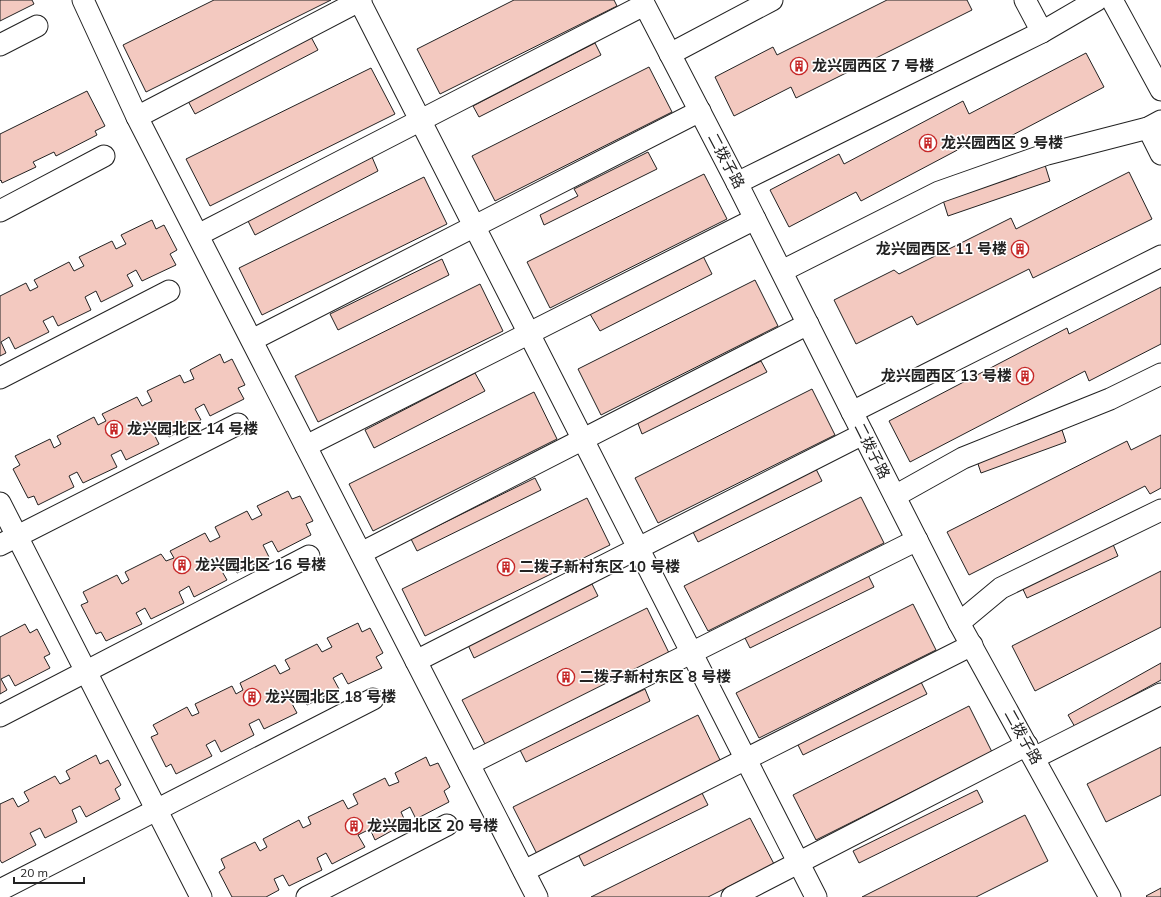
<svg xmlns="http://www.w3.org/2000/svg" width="1161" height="897" font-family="Mulish,'Noto Sans SC',sans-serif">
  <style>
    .building { fill: #f3c9c0; stroke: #222 }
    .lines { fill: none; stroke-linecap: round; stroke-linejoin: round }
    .street-casing { stroke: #222; stroke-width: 23 }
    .street { stroke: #fff; stroke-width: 21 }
    .labels { text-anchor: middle; stroke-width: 3; stroke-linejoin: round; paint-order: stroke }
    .poi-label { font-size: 15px; font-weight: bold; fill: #222; stroke: #fff; text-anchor: start }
    .street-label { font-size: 15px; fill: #222; stroke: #fff }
  </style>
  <rect width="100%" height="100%" fill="#fff"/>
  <g class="building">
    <path d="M0,0h32l2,4 -34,17z"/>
    <path d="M214,0h117l-185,92 -23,-47z"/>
    <path d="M514,0h100l3,6 -177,88 -23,-45z"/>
    <path d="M887,0h80l5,10 -176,88 -5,-11 -57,29 -19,-39 58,-30 4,8z"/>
    <path d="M311,37l7,13 -123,64 -7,-13z"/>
    <path d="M595,43l6,12 -122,62 -6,-11z"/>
    <path d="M1086,53l18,34 -116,61 -6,-11 -121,64 -5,-9 -67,35 -19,-37 69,-36 5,10 119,-63 6,13z"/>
    <path d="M649,67l23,45 -177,89 -23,-45z"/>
    <path d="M371,68l24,46 -185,92 -24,-47z"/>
    <path d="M87,91l18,35 -10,5 2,4 -41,21 -2,-4 -21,10 3,5 -34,16 -1,-3 -1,1v-47z"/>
    <path d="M648,152l9,17 -113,56 -4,-10 38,-19 -4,-7z"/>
    <path d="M372,157l6,14 -123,64 -7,-14z"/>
    <path d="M1045,165l5,16 -102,35 -5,-16z"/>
    <path d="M1129,172l23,47 -119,59 -4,-9 -112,56 -5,-9 -56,28 -22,-44 60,-30 5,4 112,-56 5,11z"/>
    <path d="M704,174l23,45 -177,89 -23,-46z"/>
    <path d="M424,177l23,47 -185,91 -23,-47z"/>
    <path d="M152,220l4,9 8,-4 13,25 -7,4 6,11 -34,16 -6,-11 -9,5 6,11 -32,16 -5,-11 -11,6 6,13 -33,16 -5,-10 -10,5 6,11 -34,17 -6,-12 -8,5 5,11 -6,3v-60l26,-13 4,8 8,-4 -4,-7 35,-18 5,9 10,-5 -5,-9 33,-16 4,8 10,-5 -5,-9z"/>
    <path d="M703,256l9,18 -112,57 -10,-17z"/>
    <path d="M442,259l7,16 -111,55 -8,-16z"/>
    <path d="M755,280l23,46 -177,89 -23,-46z"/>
    <path d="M480,284l23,47 -185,91 -23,-46z"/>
    <path d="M1161,287v57l-72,37 -4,-10 -175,91 -21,-41 178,-93 2,6z"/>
    <path d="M220,354l4,9 8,-4 13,26 -7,3 6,11 -34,17 -6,-12 -9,5 6,11 -32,17 -5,-11 -11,6 6,12 -33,16 -5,-10 -10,5 6,12 -34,16 -6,-11 -8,4 5,11 -36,18 -4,-9 -6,2 -15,-29 7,-4 -5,-9 35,-17 4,9 7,-4 -4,-8 37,-19 4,8 8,-4 -4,-7 35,-17 5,9 10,-5 -5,-10 33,-16 4,8 10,-4 -4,-9z"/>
    <path d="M761,361l6,11 -125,62 -5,-13z"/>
    <path d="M475,373l10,18 -111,57 -9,-18z"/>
    <path d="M812,389l23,46 -177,88 -23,-45z"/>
    <path d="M534,392l23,47 -184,92 -24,-47z"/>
    <path d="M1062,430l4,12 -85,31 -4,-12z"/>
    <path d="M1161,435v53l-11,6 -5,-8 -176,89 -22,-43 180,-91 4,9z"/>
    <path d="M816,469l6,12 -124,61 -6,-12z"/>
    <path d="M535,478l6,12 -124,61 -6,-12z"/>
    <path d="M288,491l4,8 8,-3 13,25 -7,3 5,11 -33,17 -6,-11 -9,4 6,12 -32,16 -5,-11 -12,6 7,12 -33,17 -5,-11 -10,6 5,11 -33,16 -6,-11 -9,5 6,11 -36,17 -5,-9 -5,2 -15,-29 7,-3 -5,-10 34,-17 5,9 7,-4 -4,-8 36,-18 5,7 8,-3 -4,-7 35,-18 5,9 10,-5 -5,-10 32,-16 5,9 10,-5 -5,-9z"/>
    <path d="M861,497l23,46 -176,88 -24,-45z"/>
    <path d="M587,498l23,47 -185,91 -23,-47z"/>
    <path d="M1112,542l6,14 -91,42 -6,-13z"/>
    <path d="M1161,571v56l-126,64 -23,-45z"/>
    <path d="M868,575l6,12 -124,61 -6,-12z"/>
    <path d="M592,584l6,12 -124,62 -6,-13z"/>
    <path d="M913,604l23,46 -177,88 -23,-45z"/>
    <path d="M647,608l23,47 -184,91 -24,-46z"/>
    <path d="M358,623l4,9 8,-4 13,25 -7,4 6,11 -34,16 -6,-11 -9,5 6,11 -32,16 -5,-11 -12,6 7,13 -33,16 -5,-10 -10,5 5,11 -33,17 -6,-12 -9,5 6,11 -36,18 -5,-10 -5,3 -15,-30 7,-3 -5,-9 34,-18 5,9 7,-3 -4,-9 37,-18 4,8 7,-4 -3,-7 35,-18 5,9 10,-5 -5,-9 32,-16 5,8 10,-5 -5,-9z"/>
    <path d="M25,624l5,9 7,-4 13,25 -6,3 6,11 -35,18 -6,-11 -8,4 6,11 -7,4v-57z"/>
    <path d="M1161,663v17l-86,47 -7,-12z"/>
    <path d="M921,682l6,12 -124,61 -6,-12z"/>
    <path d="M645,689l5,12 -124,61 -6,-12z"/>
    <path d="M969,706l23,46 -176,88 -23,-45z"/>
    <path d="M698,715l23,47 -184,92 -24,-47z"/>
    <path d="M1161,747v48l-55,27 -19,-38z"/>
    <path d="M96,755l4,9 8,-4 13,25 -6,4 5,10 -34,18 -6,-11 -8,4 5,12 -32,16 -5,-10 -10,5 6,12 -34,18 -2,-3v-56l13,-6 5,9 11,-6 -5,-9 31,-16 5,8 10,-5 -4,-8z"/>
    <path d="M426,757l4,9 8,-3 12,24 -6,4 5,11 -33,17 -6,-12 -9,5 5,11 -31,17 -5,-11 -12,6 7,12 -33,17 -6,-11 -9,5 5,12 -33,16 -6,-11 -9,4 5,11 -13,7h-34l-13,-25 6,-4 -4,-9 34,-17 5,9 7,-4 -4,-8 36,-19 4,8 8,-4 -3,-7 35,-17 5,9 10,-5 -5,-10 32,-16 4,8 10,-4 -4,-9z"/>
    <path d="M977,790l6,12 -124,61 -6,-12z"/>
    <path d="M702,793l6,12 -124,61 -6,-12z"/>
    <path d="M1025,815l23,46 -72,36h-114z"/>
    <path d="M750,818l24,46 -66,33h-117z"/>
    <path d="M1161,888v9h-14l-1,-1z"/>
  </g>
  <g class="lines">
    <defs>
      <g id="street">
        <path d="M83,0l54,117 400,780"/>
        <path d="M359,0l457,897"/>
        <path d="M642,0l95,183 115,229 107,211 151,274"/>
        <path d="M1025,0l17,32"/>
        <path d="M1112,0l49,90"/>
        <path d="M0,45l37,-19"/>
        <path d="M670,54l102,-54"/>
        <path d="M137,117l224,-117"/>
        <path d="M1148,128l13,26"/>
        <path d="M737,183l305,-151 55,-32"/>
        <path d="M0,211l104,-55"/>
        <path d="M198,235l446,-230"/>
        <path d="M782,271l157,-79 108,-38 101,-26 13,-7"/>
        <path d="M252,340l448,-229"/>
        <path d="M0,378l169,-87"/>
        <path d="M852,412l309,-156"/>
        <path d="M306,446l449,-227"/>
        <path d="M895,496l68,-38 147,-59 51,-25"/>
        <path d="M0,503l201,394"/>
        <path d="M0,545l238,-121"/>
        <path d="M361,553l447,-229"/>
        <path d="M959,623l42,-35 160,-78"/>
        <path d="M416,661l447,-227"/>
        <path d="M0,716l309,-160"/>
        <path d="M1034,758l127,-64"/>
        <path d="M469,764l448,-224"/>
        <path d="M524,871l448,-226"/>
        <path d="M0,890l373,-191"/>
        <path d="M307,897l140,-72"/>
        <path d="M732,897l295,-152"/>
      </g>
    </defs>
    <use href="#street" class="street-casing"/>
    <use href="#street" class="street"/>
  </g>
  <defs>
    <symbol id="building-ring" viewBox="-11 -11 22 22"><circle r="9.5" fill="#fff" stroke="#c62828" stroke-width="1.5"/><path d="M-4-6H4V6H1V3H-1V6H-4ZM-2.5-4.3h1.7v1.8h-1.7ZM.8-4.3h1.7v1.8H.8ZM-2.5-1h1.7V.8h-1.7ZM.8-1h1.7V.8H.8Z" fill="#c62828"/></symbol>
  </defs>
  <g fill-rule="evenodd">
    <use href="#building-ring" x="789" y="56" width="20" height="20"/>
    <use href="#building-ring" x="918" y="133" width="20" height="20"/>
    <use href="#building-ring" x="1010" y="239" width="20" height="20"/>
    <use href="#building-ring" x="1015" y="366" width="20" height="20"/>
    <use href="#building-ring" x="104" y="419" width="20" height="20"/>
    <use href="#building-ring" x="172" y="555" width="20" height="20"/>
    <use href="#building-ring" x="496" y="557" width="20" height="20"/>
    <use href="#building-ring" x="556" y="667" width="20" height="20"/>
    <use href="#building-ring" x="242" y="687" width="20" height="20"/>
    <use href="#building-ring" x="344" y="816" width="20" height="20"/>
  </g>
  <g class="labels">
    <g class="poi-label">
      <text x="812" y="71">龙兴园西区 7 号楼</text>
      <text x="941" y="148">龙兴园西区 9 号楼</text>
      <text x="1007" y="254" text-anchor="end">龙兴园西区 11 号楼</text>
      <text x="1012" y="381" text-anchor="end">龙兴园西区 13 号楼</text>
      <text x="127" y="434">龙兴园北区 14 号楼</text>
      <text x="195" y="570">龙兴园北区 16 号楼</text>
      <text x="519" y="572">二拨子新村东区 10 号楼</text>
      <text x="579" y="682">二拨子新村东区 8 号楼</text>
      <text x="265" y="702">龙兴园北区 18 号楼</text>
      <text x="367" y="831">龙兴园北区 20 号楼</text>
    </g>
    <g class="street-label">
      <text transform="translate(726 161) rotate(62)" y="5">二拨子路</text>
      <text transform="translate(872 451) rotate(63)" y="5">二拨子路</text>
      <text transform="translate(1023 737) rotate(61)" y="5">二拨子路</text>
    </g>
  </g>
  <path d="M14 877v6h70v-6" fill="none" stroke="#222222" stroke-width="2"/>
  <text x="20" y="877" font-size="12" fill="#222222" stroke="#ffffff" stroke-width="3" paint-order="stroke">20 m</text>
</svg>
